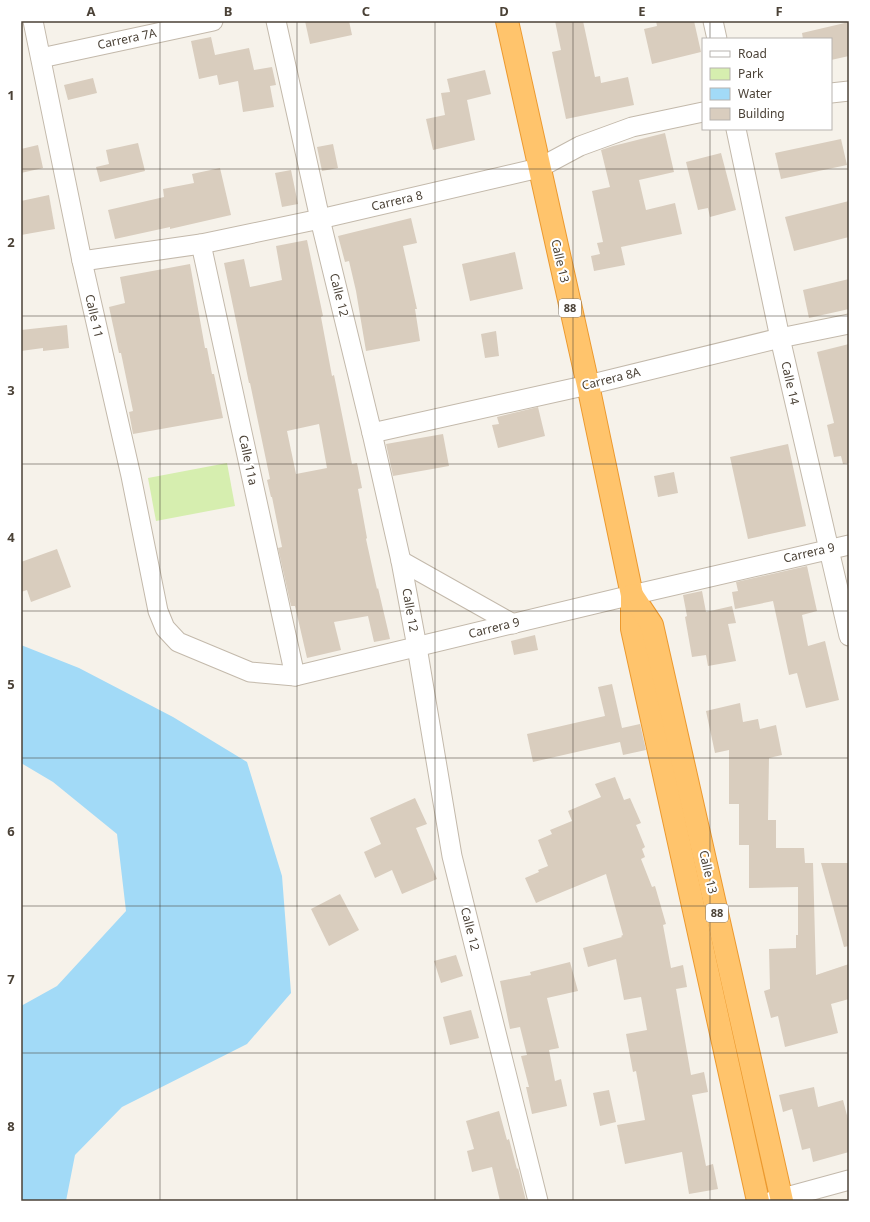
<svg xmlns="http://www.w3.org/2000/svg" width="870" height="1222" font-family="'Noto Sans',sans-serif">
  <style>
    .green { fill: #d6eeaf }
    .water { fill: #a2daf7 }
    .building { fill: #d9cdbe; fill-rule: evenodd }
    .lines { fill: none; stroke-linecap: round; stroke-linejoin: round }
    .street-casing { stroke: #c3b9ab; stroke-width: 21 }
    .highway-casing { stroke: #ec992e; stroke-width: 24 }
    .street { stroke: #fff; stroke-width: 19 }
    .highway { stroke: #ffc46c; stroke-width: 22 }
    .grid { fill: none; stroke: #4b4237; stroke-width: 1; stroke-opacity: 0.55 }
    .labels { text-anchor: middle; stroke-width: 4; stroke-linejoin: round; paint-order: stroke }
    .shield { fill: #fff; stroke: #817b73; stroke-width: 1 }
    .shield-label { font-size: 11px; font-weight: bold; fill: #4b4237 }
    .street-label { font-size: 12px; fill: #4b4237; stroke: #fff }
    .neatline { fill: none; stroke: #4b4237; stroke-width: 1.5 }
    .grid-label { font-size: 13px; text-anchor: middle; font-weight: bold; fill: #4b4237 }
  </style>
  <rect width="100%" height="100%" fill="#f6f2ea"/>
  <path class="green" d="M227,463l8,43 -79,15 -8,-43z"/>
  <path class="water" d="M21,645l58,23 94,49 74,45 35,114 9,117 -44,51 -125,63 -47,48 -9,46h-45v-195l36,-20 69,-75 -9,-77 -64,-52 -32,-19z"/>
  <g class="building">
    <path d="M305,21h44l3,14 -42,9z"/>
    <path d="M555,21h28l12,56 5,-1 1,7 27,-6 6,28 -68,14 -14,-67 9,-2z"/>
    <path d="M656,21h38l7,31 -49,12 -8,-35 13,-3z"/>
    <path d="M849,22v34l-18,4v-21h-28l-1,-6z"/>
    <path d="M211,37l4,18 34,-7 5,22 18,-3 4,18 -6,1 4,21 -31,5 -5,-31 -19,4 -2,-10 -18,4 -8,-38z"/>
    <path d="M485,70l6,24 -24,6 8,40 -42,10 -7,-31 19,-4 -4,-22 9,-1 -3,-13z"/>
    <path d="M93,78l4,15 -29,7 -4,-15z"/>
    <path d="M665,133l9,39 -35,8 7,30 29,-7 7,31 -61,13 4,18 -31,6 -3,-15 9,-2 -3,-11 6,-1 -11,-51 18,-4 -9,-37 12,-4z"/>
    <path d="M841,139l6,26 -66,14 -6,-26z"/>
    <path d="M138,143l7,28 -45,11 -4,-15 13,-3 -3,-14z"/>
    <path d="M333,144l5,24 -16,3 -5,-24z"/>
    <path d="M38,145l5,23 -22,5v-24z"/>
    <path d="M721,153l15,57 -26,7 -2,-9 -10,2 -12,-48z"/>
    <path d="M220,168l11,47 -61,14v-2l-55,12 -7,-29 56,-13 -1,-8 31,-6 -2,-9z"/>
    <path d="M291,170l7,34 -16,3 -7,-34z"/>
    <path d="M49,195l6,34 -34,6v-34z"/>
    <path d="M849,201v36l-55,14 -9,-34z"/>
    <path d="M411,218l6,25 -14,3 14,63h-2l5,32 -54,10 -10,-60 -7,-30 -4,1 -7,-26z"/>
    <path d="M307,240l16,76 -2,1 11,59 2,-1 18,89 5,-1 5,25 -4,1 9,49 -1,1 11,50 1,-1 12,51 -16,3 -6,-26 -34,6 7,28 -34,8 -12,-52h-4l-13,-58 4,-1 -10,-50h-1l-4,-17 3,-1 -20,-96h-1l-25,-120 20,-4 6,28 32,-7 -6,-34zM319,424l8,44 -31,6 -9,-43z"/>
    <path d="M515,252l8,37 -53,12 -8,-37z"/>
    <path d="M190,264l15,84h2l5,26h2l9,44 -90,16 -4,-22 4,-1 -12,-58h-2l-10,-46 16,-4 -5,-26z"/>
    <path d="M849,279v30l-40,9 -6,-28z"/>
    <path d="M67,325l2,23 -26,3v-3l-22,3v-21z"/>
    <path d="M496,331l3,25 -14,2 -4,-24z"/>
    <path d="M849,344v119l-6,1 -2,-8 -7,1 -7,-32 7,-2 -17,-71z"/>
    <path d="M538,407l7,29 -47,12 -6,-23 7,-1 -2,-7z"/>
    <path d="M443,434l6,32 -56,10 -7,-32z"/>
    <path d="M788,444l18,82 -58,13 -18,-82z"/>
    <path d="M674,472l4,21 -20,4 -4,-21z"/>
    <path d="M57,549l14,38 -40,15 -4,-12 -6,2v-30z"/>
    <path d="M807,566l10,45 -15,4 6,31 17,-5 14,59 -33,8 -9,-35 -8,2 -16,-74 -38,8 -3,-17 6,-1 -2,-9z"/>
    <path d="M702,591l4,21 26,-6 4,17 -8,1 8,37 -28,5 -2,-11 -14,2 -7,-40 2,-1 -4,-21z"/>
    <path d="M535,635l3,15 -24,5 -3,-14z"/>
    <path d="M612,684l10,44 18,-4 6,26 -23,5 -3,-13 -87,20 -6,-28 78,-18 -7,-29z"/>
    <path d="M740,703l3,19 15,-3 2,10 16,-4 6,30 -13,3 -1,62h8v28h28l1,15h8l3,112 33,-11v35l-18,5 7,29 -53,14 -7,-31 -7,2 -7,-27 6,-2 -1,-40 27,-1v-13h2v-48l-49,1v-43h-10v-41h-10v-54l-14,3 -9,-42z"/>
    <path d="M615,777l9,23 6,-2 11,25 -5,2 9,22 -3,2 3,8 -4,2 11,28 3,-1 11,38 -3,1 8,43 12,-3 4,22 -11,2 15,86 13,-3 4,20 -16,3 14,71 7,-2 5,25 -29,5 -7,-42 -57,12 -8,-39 28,-5 -9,-49 -3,1 -7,-38 21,-4 -6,-33 -17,3 -8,-41 -28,8 -5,-19 39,-11 -1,-1 2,-1 -17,-61 -70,29 -11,-25 14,-6 -1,-2 10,-4 -10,-26 14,-6 -2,-4 22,-9 -4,-10 33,-14 -6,-13z"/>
    <path d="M415,798l12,26 -11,4 21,51 -35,15 -10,-24 -17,8 -11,-26 17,-8 -11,-26z"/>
    <path d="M821,863h28v83l-5,1z"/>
    <path d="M340,894l19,36 -30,16 -18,-37z"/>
    <path d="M456,955l7,21 -22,7 -7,-22z"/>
    <path d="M570,962l8,29 -31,7 12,50 -10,2 6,31 6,-2 6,27 -35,8 -6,-27h3l-8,-31 6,-1 -7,-28 -10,2 -10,-48 31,-6 -1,-3z"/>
    <path d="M471,1010l8,28 -29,7 -7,-28z"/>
    <path d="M814,1087l4,20 25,-7 6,23v29l-36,10 -3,-14 -8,2 -10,-41 -9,3 -4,-17z"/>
    <path d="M609,1090l7,32 -16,4 -7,-33z"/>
    <path d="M499,1111l8,29 2,-1 8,30 1,-1 8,33h-26l-8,-34 -20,5 -5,-21 7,-2 -8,-28z"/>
  </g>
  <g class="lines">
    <defs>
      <g id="street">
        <path d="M33,21l49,240 49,215 27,135 7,17 13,14 72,30 45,4 337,-81 217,-50"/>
        <path d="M276,21l44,198 52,214 29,128 16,86 35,209 86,345"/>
        <path d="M713,21l4,18"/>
        <path d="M41,58l172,-37"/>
        <path d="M831,93l18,-2"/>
        <path d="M736,129l44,209 69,298"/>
        <path d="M201,244l94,432"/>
        <path d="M82,261l119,-17 119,-25 219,-51 41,-22 52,-19 71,-15"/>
        <path d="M372,433l216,-48 192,-47 69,-14"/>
        <path d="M401,561l112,63"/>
        <path d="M772,1201l77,-21"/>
      </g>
      <g id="highway">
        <path d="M507,21l81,364 44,210v34l126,572"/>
        <path d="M632,595l20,30 130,576"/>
      </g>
    </defs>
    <use href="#street" class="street-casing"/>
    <use href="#highway" class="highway-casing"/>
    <use href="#street" class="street"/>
    <use href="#highway" class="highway"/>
  </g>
  <path class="grid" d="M160,21v1180M297,21v1180M435,21v1180M573,21v1180M710,21v18M710,129v1072M21,169h828M21,316h828M21,464h828M21,611h828M21,758h828M21,906h828M21,1053h828"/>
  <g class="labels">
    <g class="shield">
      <rect x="559" y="299" width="22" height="18" rx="3"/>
      <rect x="706" y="904" width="22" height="18" rx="3"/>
    </g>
    <g class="shield-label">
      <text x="570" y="312">88</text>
      <text x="717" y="917">88</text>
    </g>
    <g class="street-label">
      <text transform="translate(127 39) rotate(-12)" y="4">Carrera 7A</text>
      <text transform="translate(397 201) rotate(-13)" y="4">Carrera 8</text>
      <text transform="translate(560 261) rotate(77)" y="4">Calle 13</text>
      <text transform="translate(339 295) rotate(76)" y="4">Calle 12</text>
      <text transform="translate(94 316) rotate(77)" y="4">Calle 11</text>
      <text transform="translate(611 379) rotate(-14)" y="4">Carrera 8A</text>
      <text transform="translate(790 383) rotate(77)" y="4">Calle 14</text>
      <text transform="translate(248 460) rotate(78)" y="4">Calle 11a</text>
      <text transform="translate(809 553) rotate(-13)" y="4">Carrera 9</text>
      <text transform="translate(410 610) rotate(80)" y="4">Calle 12</text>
      <text transform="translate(494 628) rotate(-14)" y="4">Carrera 9</text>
      <text transform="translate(708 872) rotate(77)" y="4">Calle 13</text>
      <text transform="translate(470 929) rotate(76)" y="4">Calle 12</text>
    </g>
  </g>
  <rect width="870" height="1222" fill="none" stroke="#ffffff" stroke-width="44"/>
  <rect x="702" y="38" width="130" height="92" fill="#ffffff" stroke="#b7b3af"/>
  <rect x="710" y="51" width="20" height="6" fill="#ffffff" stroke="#b7b3af"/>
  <text x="738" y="58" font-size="12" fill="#4b4237">Road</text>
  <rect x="710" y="68" width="20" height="12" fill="#d6eeaf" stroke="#b7b3af"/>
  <text x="738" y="78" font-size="12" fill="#4b4237">Park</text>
  <rect x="710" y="88" width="20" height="12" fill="#a2daf7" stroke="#b7b3af"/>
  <text x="738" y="98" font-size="12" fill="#4b4237">Water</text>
  <rect x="710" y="108" width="20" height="12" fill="#d9cdbe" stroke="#b7b3af"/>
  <text x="738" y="118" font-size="12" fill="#4b4237">Building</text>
  <rect x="22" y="22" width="826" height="1178" class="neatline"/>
  <g class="grid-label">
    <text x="91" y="16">A</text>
    <text x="228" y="16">B</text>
    <text x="366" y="16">C</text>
    <text x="504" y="16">D</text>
    <text x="642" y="16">E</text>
    <text x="779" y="16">F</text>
    <text x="11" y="100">1</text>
    <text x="11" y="247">2</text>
    <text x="11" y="395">3</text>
    <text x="11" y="542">4</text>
    <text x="11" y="689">5</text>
    <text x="11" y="836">6</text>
    <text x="11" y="984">7</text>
    <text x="11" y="1131">8</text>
  </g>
</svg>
